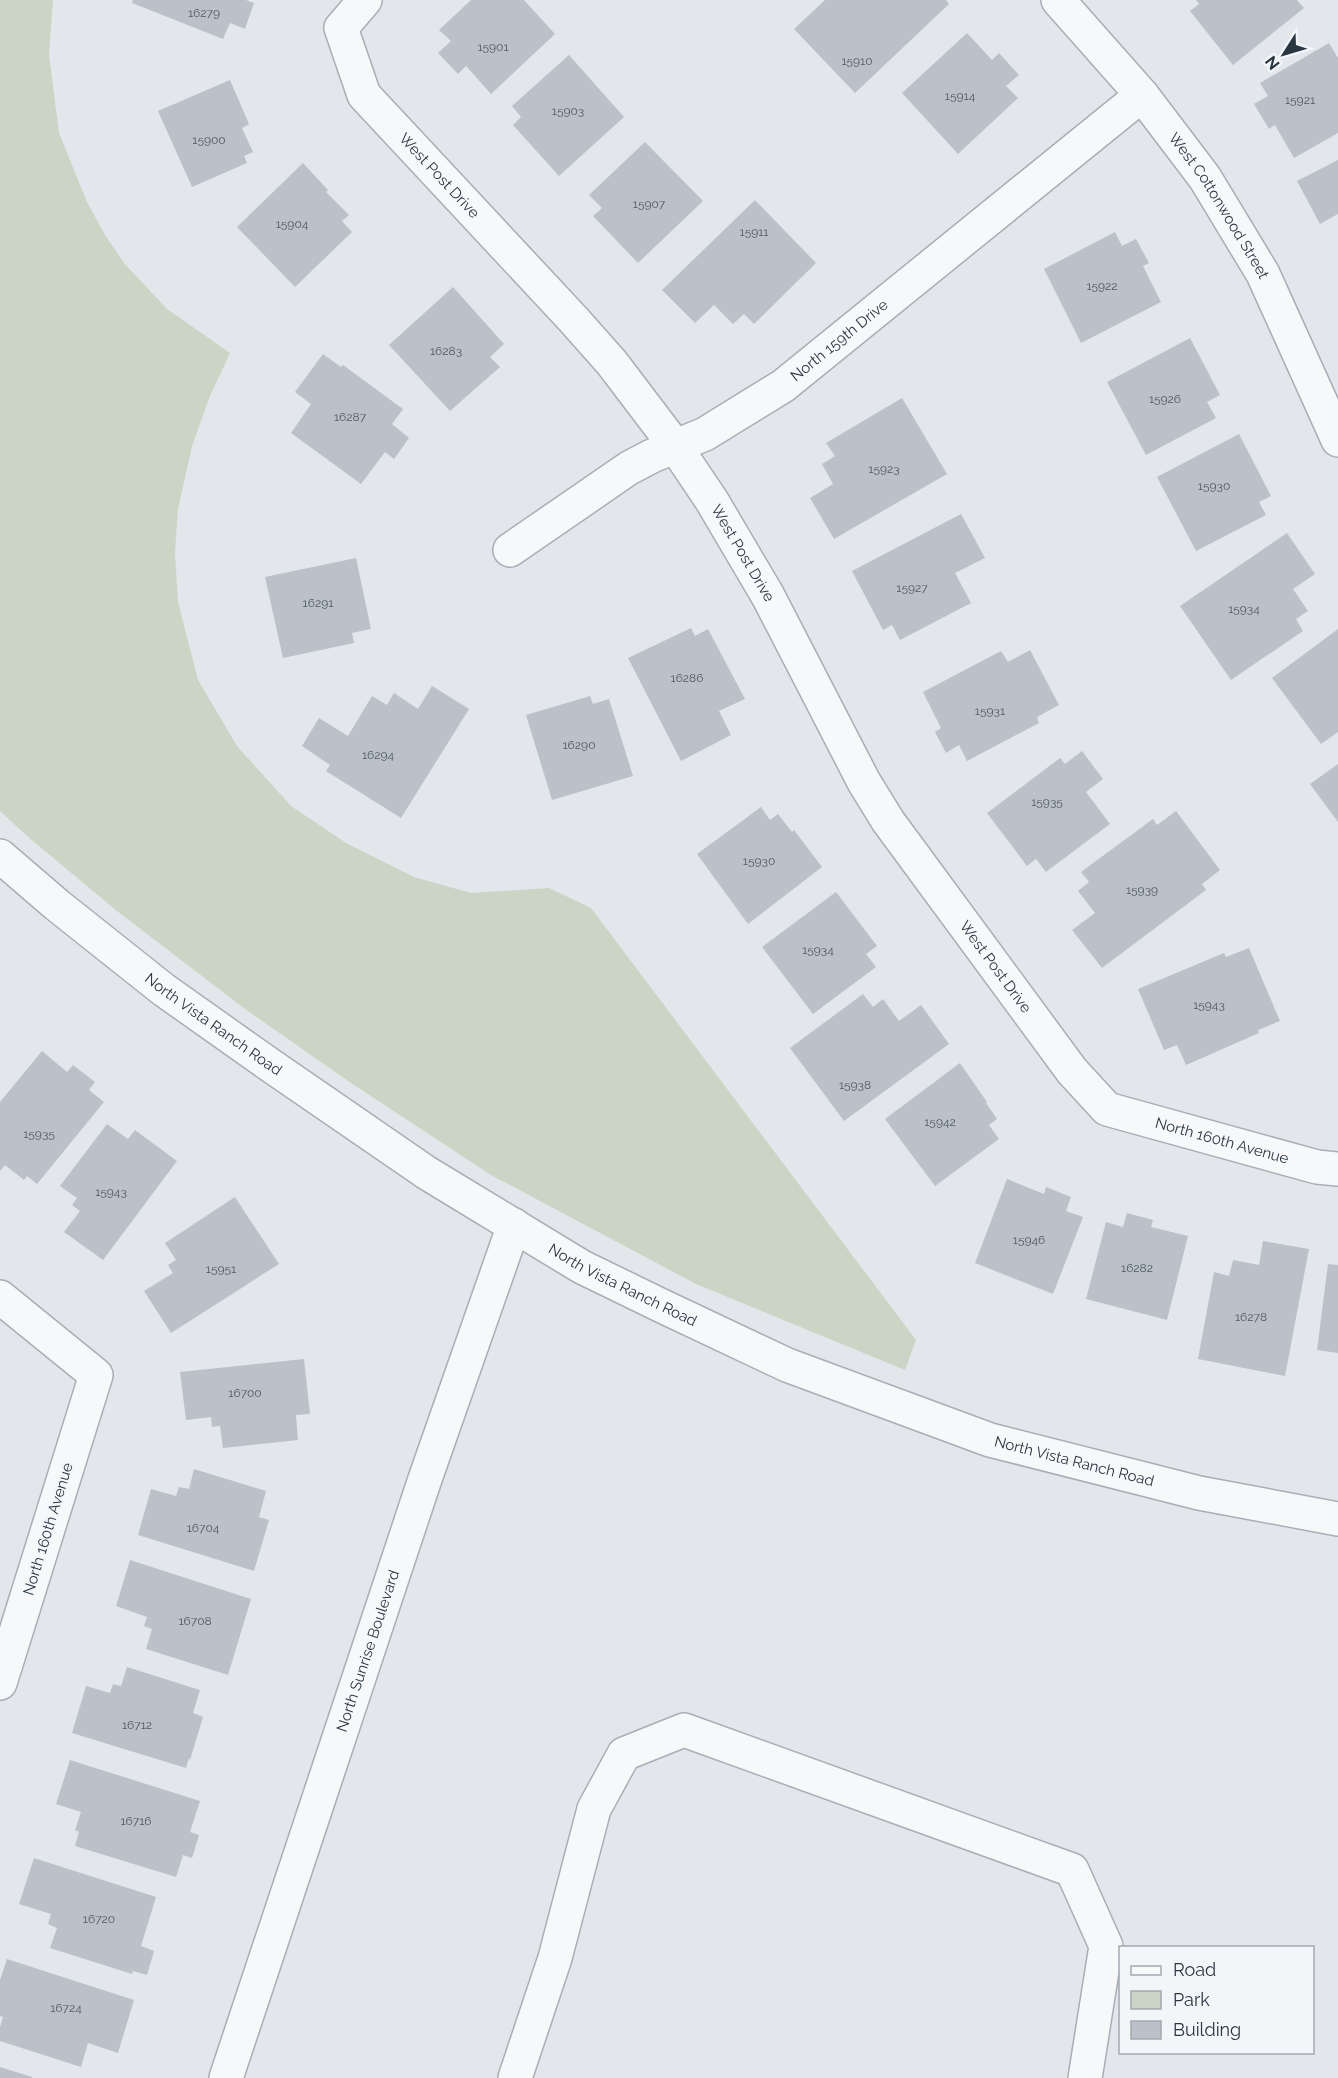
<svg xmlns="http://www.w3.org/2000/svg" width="1338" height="2078" font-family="Raleway,sans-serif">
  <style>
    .green { fill: #cad5c5 }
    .building { fill: #bbc1c8 }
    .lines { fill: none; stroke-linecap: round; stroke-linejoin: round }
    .minor-casing { stroke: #a8aeb5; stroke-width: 36 }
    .minor { stroke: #f6f8f9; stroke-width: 33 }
    .labels { text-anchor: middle; stroke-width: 4.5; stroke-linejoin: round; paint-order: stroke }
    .number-label { font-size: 12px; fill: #4f5964 }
    .street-label { font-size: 15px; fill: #2b3643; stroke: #f3f6f8 }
  </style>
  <rect width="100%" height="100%" fill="#e3e7eb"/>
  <path class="green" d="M0,0h53l-4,55 10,78 28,69 18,33 19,28 43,46 63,44 -20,43 -18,50 -14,63 -3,43 3,50 20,78 39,66 54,60 55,37 68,34 57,16 78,-5 42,20 325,432 -11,30 -209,-86 -205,-109 -143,-94 -103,-72 -128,-98 -90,-75 -27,-25z"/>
  <g class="building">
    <path d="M133,0h113l8,3 -9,26 -15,-6 -7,16 -91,-36z"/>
    <path d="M471,0h53l31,34 -64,60 -25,-28 -8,8 -20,-21 13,-12 -12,-11z"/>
    <path d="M825,0h121l3,4 -94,89 -61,-64z"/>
    <path d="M1196,0h101l7,8 -71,57 -43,-54 9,-7z"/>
    <path d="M967,33l25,27 7,-7 20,22 -13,11 12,12 -60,56 -56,-61z"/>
    <path d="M1329,43l9,15v75l-44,25 -19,-33 -6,4 -15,-25 14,-8 -8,-13z"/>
    <path d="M569,55l55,62 -65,59 -46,-51 8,-8 -9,-11z"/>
    <path d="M230,80l19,44 -7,4 11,24 -9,4 3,7 -55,24 -34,-76z"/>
    <path d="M645,142l58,59 -65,62 -45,-47 9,-8 -13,-13z"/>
    <path d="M1338,160v54l-18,10 -23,-43z"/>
    <path d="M303,163l25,27 -2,2 23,23 -7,6 10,11 -57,55 -58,-60z"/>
    <path d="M755,200l61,63 -62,61 -10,-10 -11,10 -19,-19 -19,18 -33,-33z"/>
    <path d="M1115,232l7,14 14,-7 13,24 -6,3 18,36 -80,41 -37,-74z"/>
    <path d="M453,287l51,57 -14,13 10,10 -50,44 -61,-66z"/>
    <path d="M1190,338l30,57 -13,7 9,16 -70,37 -39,-73z"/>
    <path d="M323,354l18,13 2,-2 60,44 -11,15 17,14 -15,21 -9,-7 -24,32 -70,-51 20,-29 -16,-12z"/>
    <path d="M902,398l45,76 -113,65 -24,-41 23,-14 -11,-20 13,-8 -9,-13z"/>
    <path d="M1239,434l32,62 -12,6 7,13 -70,36 -39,-74z"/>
    <path d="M961,514l24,44 -30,15 16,30 -71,37 -8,-15 -9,5 -31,-59z"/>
    <path d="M1287,533l28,41 -22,15 15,22 -12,8 7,12 -72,49 -51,-74z"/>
    <path d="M356,558l15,71 -19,4 2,10 -71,15 -18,-81z"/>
    <path d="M691,628l4,8 13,-7 37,70 -26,12 12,24 -50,26 -53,-103z"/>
    <path d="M1338,629v103l-17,12 -49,-66z"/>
    <path d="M1030,650l29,55 -22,12 2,6 -72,38 -8,-16 -13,8 -11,-21 6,-4 -18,-36 78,-41 7,11z"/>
    <path d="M432,686l37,23 -68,109 -75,-47 4,-6 -28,-19 17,-28 29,18 24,-40 15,9 7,-12 24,16z"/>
    <path d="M590,696l3,8 16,-5 24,77 -81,24 -26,-85z"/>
    <path d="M1082,751l21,28 -17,13 24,32 -64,48 -10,-13 -9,7 -40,-53 73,-55 5,6z"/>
    <path d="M1338,764v58l-28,-38z"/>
    <path d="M761,807l9,13 8,-6 14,18 2,-2 28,37 -74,57 -51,-70z"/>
    <path d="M1176,811l44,59 -18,14 4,6 -104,78 -30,-38 23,-17 -17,-22 11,-9 -8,-10 72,-53 4,6z"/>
    <path d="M836,892l41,54 -11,8 10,13 -63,47 -51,-67z"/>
    <path d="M1249,948l31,73 -22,9 1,3 -73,32 -9,-20 -13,5 -26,-61 86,-36 2,4z"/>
    <path d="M863,994l10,13 10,-8 16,22 22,-16 28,39 -105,77 -54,-73z"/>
    <path d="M42,1051l25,21 6,-7 22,17 -6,8 15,12 -67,82 -10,-8 -3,4 -19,-15 -5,6v-69z"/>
    <path d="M960,1063l27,39 -1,1 11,16 -8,6 10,14 -64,47 -50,-67z"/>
    <path d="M107,1124l21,15 7,-9 42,31 -74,99 -39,-28 16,-21 -8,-6 5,-7 -17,-12z"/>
    <path d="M1007,1179l37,15 2,-7 25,10 -5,14 17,6 -30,77 -78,-31z"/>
    <path d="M235,1197l44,67 -108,69 -27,-42 29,-18 -5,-8 8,-5 -11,-17z"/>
    <path d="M1127,1213l26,7 -2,7 37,9 -21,84 -81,-21 20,-77 17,5z"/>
    <path d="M1263,1241l46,8 -24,127 -87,-17 16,-87 15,4 4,-16 26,5z"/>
    <path d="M1328,1264l10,1v88l-21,-3z"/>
    <path d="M304,1359l6,55 -14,1 2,25 -75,8 -3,-22 -8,1 -1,-10 -25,3 -6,-48z"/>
    <path d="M194,1469l72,22 -7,26 10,3 -15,51 -116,-36 13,-46 25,7 3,-9 10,2z"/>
    <path d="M130,1560l121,39 -23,76 -82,-26 6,-20 -8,-3 3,-9 -31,-11z"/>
    <path d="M127,1667l73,23 -7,23 10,4 -13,43 -1,-2 -3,10 -114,-35 14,-47 24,7 3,-9 8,2z"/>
    <path d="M70,1760l130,41 -10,31 9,3 -7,23 -9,-3 -7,22 -101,-31 4,-14 -4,-2 6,-18 -25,-8z"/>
    <path d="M34,1858l122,39 -15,49 13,5 -7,24 -14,-4 -1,3 -82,-26 7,-20 -9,-4 3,-10 -32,-10z"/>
    <path d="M7,1959l127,41 -16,53 -30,-10 -7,24 -81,-26v-14l3,-10 -3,-1v-36z"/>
    <path d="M0,2067l32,10v1h-32z"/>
  </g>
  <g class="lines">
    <defs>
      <g id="minor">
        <path id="s1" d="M365,0l-24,28 23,67 209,224 39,44 63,83 37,55 56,95 96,186 24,39 184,250 35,38 210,58 21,2"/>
        <path id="s2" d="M1058,0l84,95 63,83 58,96 75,166"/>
        <path id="s3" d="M510,550l119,-82 23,-12 53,-22 78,-48 359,-291"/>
        <path id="s4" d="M0,856l57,49 107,85 106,75 157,108 155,94 78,38 127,60 203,75 209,53 139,26"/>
        <path d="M0,1297l96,78 -96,308"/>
        <path id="s5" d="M226,2078l199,-599 89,-254"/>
        <path d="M515,2078l40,-120 39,-149 30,-55 60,-24 388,140 34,76 -21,132"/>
      </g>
    </defs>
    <use href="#minor" class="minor-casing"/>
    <use href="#minor" class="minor"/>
  </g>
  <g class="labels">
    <g class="number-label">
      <text x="204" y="17">16279</text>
      <text x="493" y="51">15901</text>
      <text x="857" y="65">15910</text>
      <text x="960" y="100">15914</text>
      <text x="1300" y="104">15921</text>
      <text x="568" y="115">15903</text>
      <text x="209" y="144">15900</text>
      <text x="649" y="208">15907</text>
      <text x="292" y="228">15904</text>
      <text x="754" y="236">15911</text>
      <text x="1102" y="290">15922</text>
      <text x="446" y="355">16283</text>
      <text x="1165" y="403">15926</text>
      <text x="350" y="421">16287</text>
      <text x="884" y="473">15923</text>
      <text x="1214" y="490">15930</text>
      <text x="912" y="592">15927</text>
      <text x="318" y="607">16291</text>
      <text x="1244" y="613">15934</text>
      <text x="687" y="682">16286</text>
      <text x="990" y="715">15931</text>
      <text x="579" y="749">16290</text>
      <text x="378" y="759">16294</text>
      <text x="1047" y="806">15935</text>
      <text x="759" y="865">15930</text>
      <text x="1142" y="894">15939</text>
      <text x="818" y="954">15934</text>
      <text x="1209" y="1009">15943</text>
      <text x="855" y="1089">15938</text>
      <text x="940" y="1126">15942</text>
      <text x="39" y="1138">15935</text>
      <text x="111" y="1196">15943</text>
      <text x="1029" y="1244">15946</text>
      <text x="1137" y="1272">16282</text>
      <text x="221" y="1273">15951</text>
      <text x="1251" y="1321">16278</text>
      <text x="245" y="1397">16700</text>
      <text x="203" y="1532">16704</text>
      <text x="195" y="1625">16708</text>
      <text x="137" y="1729">16712</text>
      <text x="136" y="1825">16716</text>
      <text x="99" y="1923">16720</text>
      <text x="66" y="2012">16724</text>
    </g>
    <g class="street-label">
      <text dy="5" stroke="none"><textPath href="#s1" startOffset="218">West Post Drive</textPath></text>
      <text dy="5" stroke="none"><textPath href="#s2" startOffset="262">West Cottonwood Street</textPath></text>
      <text dy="5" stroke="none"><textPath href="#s3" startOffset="392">North 159th Drive</textPath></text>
      <text dy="5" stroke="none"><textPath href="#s1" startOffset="704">West Post Drive</textPath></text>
      <text dy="5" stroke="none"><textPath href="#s1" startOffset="1190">West Post Drive</textPath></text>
      <text dy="5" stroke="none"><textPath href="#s4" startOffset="272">North Vista Ranch Road</textPath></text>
      <text dy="5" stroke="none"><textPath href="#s1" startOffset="1490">North 160th Avenue</textPath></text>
      <text dy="5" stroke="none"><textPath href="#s4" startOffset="758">North Vista Ranch Road</textPath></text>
      <text dy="5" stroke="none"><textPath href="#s4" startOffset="1244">North Vista Ranch Road</textPath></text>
      <text transform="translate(48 1529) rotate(-73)" y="5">North 160th Avenue</text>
      <text dy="5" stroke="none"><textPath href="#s5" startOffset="450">North Sunrise Boulevard</textPath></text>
    </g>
  </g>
  <rect x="1119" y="1946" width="195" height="108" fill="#f3f6f8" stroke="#a3a9b0" stroke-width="1.5"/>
  <rect x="1131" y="1966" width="30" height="9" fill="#f6f8f9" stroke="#a3a9b0" stroke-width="1.5"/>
  <text x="1173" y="1976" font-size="18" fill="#2b3643">Road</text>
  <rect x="1131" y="1991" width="30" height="18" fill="#cad5c5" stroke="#a3a9b0" stroke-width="1.5"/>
  <text x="1173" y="2006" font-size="18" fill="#2b3643">Park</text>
  <rect x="1131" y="2021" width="30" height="18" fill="#bbc1c8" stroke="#a3a9b0" stroke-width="1.5"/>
  <text x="1173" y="2036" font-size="18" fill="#2b3643">Building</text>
  <g transform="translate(1284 54) rotate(233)" stroke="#f3f6f8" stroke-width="4.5" paint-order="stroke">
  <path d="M0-4.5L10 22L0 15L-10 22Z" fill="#2b3643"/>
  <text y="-9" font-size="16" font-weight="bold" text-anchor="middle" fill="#2b3643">N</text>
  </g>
</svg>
